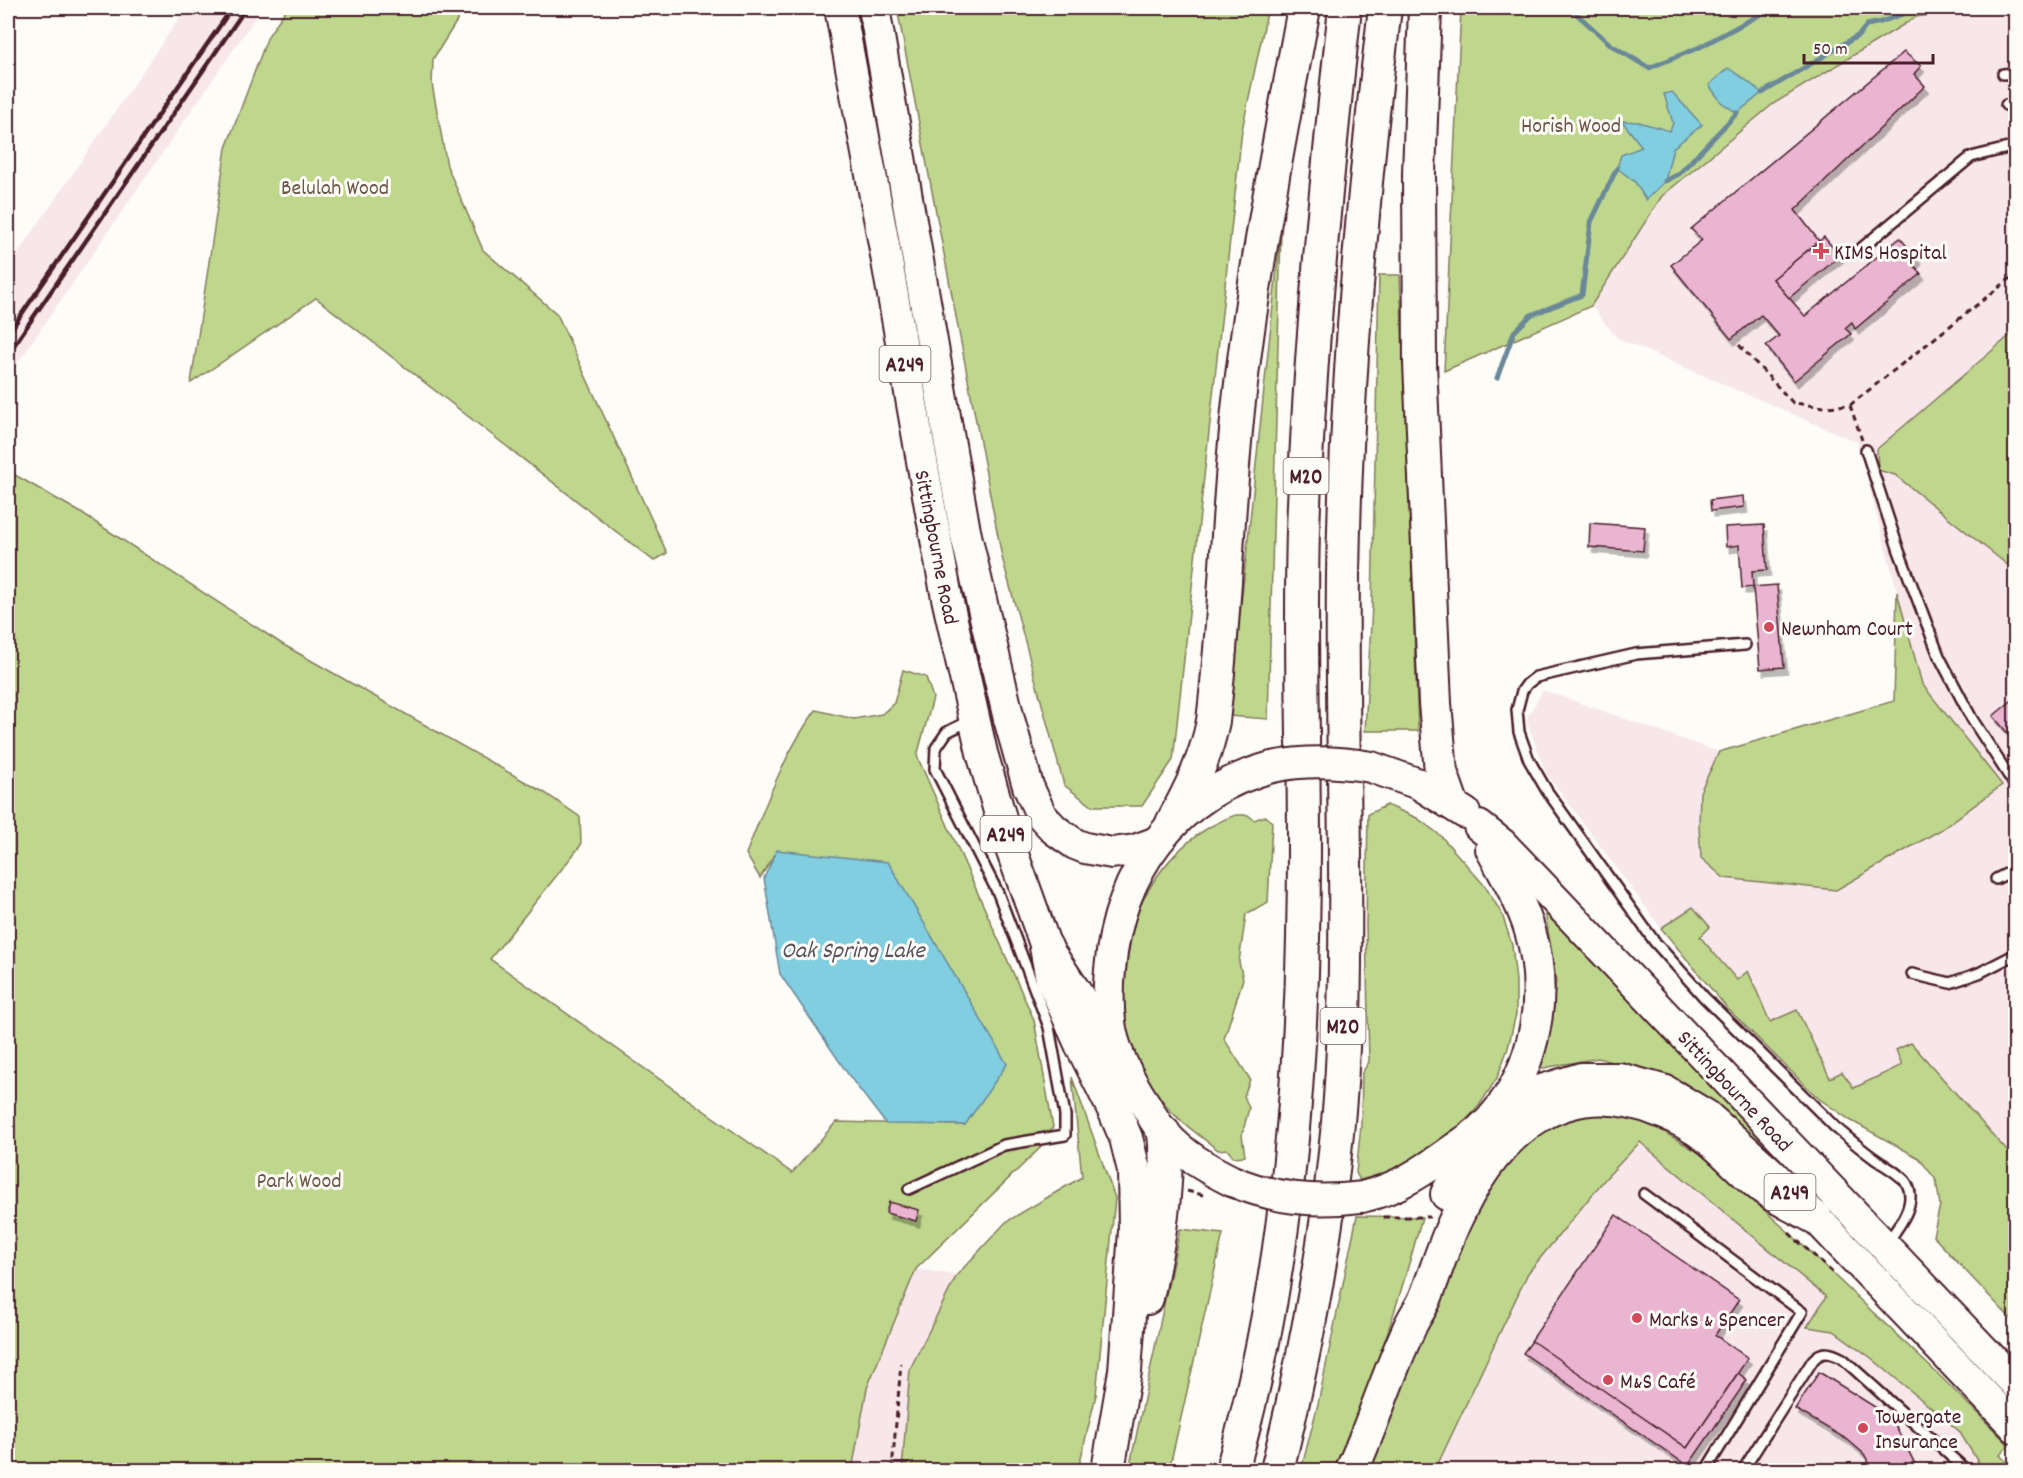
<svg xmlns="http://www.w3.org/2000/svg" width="2023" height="1478" font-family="Dekko,sans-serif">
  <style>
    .built { fill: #f7e7eb }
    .green { fill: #bfd78d; stroke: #847b5c; stroke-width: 1.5 }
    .water { fill: #81cee0; stroke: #6b8898; stroke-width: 1.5 }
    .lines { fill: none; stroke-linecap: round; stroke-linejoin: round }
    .stream { stroke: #6b8898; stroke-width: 5 }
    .building { fill: #e9b5d0; stroke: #4a1f2b; stroke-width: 1.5; filter: url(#shadow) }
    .service-casing { stroke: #4a1f2b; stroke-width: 14 }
    .trunk-casing { stroke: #4a1f2b; stroke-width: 34 }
    .motorway-casing { stroke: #4a1f2b; stroke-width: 36 }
    .path { stroke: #4a1f2b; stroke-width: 3; stroke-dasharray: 6 4.5; stroke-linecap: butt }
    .service { stroke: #fdfcf7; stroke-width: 9 }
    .trunk { stroke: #fdfcf7; stroke-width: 30 }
    .motorway { stroke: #fdfcf7; stroke-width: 32 }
    .rail { stroke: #4a1f2b; stroke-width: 4.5 }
    .trunk-bridge-casing { stroke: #4a1f2b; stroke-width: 34; stroke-linecap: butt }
    .trunk-bridge { stroke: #fdfcf7; stroke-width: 30 }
    .poi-dot { fill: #d1495b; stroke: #fdfcf7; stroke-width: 2 }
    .labels { text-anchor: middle; stroke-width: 6; stroke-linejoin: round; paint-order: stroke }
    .shield { fill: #fdfcf7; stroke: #806168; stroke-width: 1.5 }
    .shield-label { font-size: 21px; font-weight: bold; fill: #4a1f2b }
    .park-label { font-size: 22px; fill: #6d5648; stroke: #fdfcf7 }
    .poi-label { font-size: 22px; fill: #4a1f2b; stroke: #fdfcf7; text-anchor: start }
    .street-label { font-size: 22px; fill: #4a1f2b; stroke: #fdfcf7 }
    .water-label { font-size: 24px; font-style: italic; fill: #5a5461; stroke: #fdfcf7 }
  </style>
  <defs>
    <filter id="shadow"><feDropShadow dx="3.5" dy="6" stdDeviation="0" flood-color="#0004"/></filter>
  </defs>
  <rect width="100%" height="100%" fill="#fdfcf7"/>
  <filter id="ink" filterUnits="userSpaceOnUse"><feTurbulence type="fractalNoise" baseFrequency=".0167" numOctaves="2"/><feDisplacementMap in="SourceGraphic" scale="12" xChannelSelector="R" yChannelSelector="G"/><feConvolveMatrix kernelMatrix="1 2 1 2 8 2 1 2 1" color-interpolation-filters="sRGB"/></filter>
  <g filter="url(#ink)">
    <g class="built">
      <path d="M186,8h76l-254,369v-109z"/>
      <path d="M1974,8h41v323l-138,118 1,21 17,5 114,91 6,-7v764l-82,-87 7,-31 -4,-25 -17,-22 -69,-38 -32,-22 -91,-90 -66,-80 -115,-155 -20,-53 17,-30 176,62 -19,40 1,66 23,20 112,12 166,-105 -80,-101 -65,-242 -240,-104 -26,-32 71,-110 111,-92 143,-87z"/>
      <path d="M1640,1142l187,155 188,173h-288l-6,-3 -7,3h-278l92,-197 77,-94z"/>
      <path d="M916,1269l41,6 -47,94 -8,101h-50l15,-82z"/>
    </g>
    <g class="green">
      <path d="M287,8h178l-32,51 -1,25 15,82 36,84 74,64 110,239 -13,8 -338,-263 -125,85 35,-235 42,-112z"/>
      <path d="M897,8h371l-26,122 -69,630 -31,46h-50l-28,-21 -62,-228z"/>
      <path d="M1461,8h513l-58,9 -143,87 -111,92 -71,110 -147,65z"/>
      <path d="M1281,231l-13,488 -39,-3z"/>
      <path d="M1379,275h21l18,456h-53l7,-125z"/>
      <path d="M2015,331l1,228 -7,7 -114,-91 -17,-5 -1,-21z"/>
      <path d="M8,471l70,40 204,133 263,149 35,24 1,28 -91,114 302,214 44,-51 129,3 -188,-274 -17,27 -14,-24c19,-48 39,-103 70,-144l38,9 28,-5 12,-11 9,-33 23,7 7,21 -16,58 117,264 19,107 -14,22 -123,120 -49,119 -15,82h-844z"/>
      <path d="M1897,592l25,92 80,101 -60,44 -106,61 -112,-12 -23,-20 -2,-31 1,-35 19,-40 175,-51z"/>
      <path d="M1387,805l30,13 23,17 45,51 17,28 10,31 4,36v33l-8,34 -11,30 -18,28 -24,26 -57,37 -38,11 -4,-7 5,-48 1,-52 7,-11 -3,-136 2,-112z"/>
      <path d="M1236,815h12l6,5 11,-4 7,6 -4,80 -22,12 -7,48 4,17 -19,60 26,40 -6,17 5,12 -7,27 3,21 -12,1 -6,-8 -9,1c-17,-14 -38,-27 -52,-45 -10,-12 -20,-28 -27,-42 -46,-88 3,-216 97,-248z"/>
      <path d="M1693,907l17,20 -10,10 37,43 11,-9 22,51 27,-12 33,68 12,-6 12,16 48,-23 -6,-15 15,-7 104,117v155l-4,4 -78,-83 7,-31 -4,-25 -17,-22 -69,-38 -32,-22 -91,-90 -66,-80z"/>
      <path d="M1545,912l114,113 112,120 -5,5 -81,-67 -87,-25 -60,11 12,-38 6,-51z"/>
      <path d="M1072,1077l43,121 -19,197 -18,75h-176l8,-101 47,-94 49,-53 76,-45z"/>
      <path d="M1605,1113l44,10 54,32 92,83 146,139 68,68 -9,10 13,14 -30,1 -24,-39 -89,-74 -36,-26 -27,-4 19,-30 -186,-155 -35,37 -77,94 -93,197h-70l81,-203 44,-82 28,-34 29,-24 30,-12z"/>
      <path d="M1357,1216l65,1c-23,86 -51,172 -88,253h-33l17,-66z"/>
      <path d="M1180,1229l43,5 -54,236h-40z"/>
    </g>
    <g class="water">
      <path d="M1728,68l18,12 16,13 -25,20 -16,-11 -12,-17z"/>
      <path d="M1672,92l30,33 -29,23 -8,33 -19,19 -11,-18 -18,-14 4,-13 21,-8 -20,-26 17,1 31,9 3,-8 -9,-29z"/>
      <path d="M777,850l111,12 119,202 -42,61 -79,-1 -36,-47 -70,-103 -16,-96z"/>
    </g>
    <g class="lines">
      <g class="stream">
        <path d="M1570,8l41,37 38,23 51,-21 72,-39"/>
        <path d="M1762,93l97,-58 8,-10 14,-3 38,-14"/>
        <path d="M1665,181l14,-7 58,-61"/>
        <path d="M1497,378l17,-46 17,-17 51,-20 9,-73 26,-54"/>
      </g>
    </g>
    <g class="building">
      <path d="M1904,52l17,14 -7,8 11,12 -130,124 24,31 -46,38 32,37 95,-78 18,21 -5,5 8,10 -66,55 -3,-7 -7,6 6,6 -57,47 -28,-35 13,-10 -18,-21 -30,24 -60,-74 31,-25 -11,-11z"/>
      <path d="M1824,237l16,19 -51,42 -16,-19z"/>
      <path d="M1743,496l1,11 -33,4 -1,-11z"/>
      <path d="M1590,523l55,4 -2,24 -54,-4z"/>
      <path d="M1764,525l3,45 -15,1 1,16 -11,1 -3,-43 -13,2 -1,-20z"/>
      <path d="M1777,585l7,82 -24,2 -7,-82z"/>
      <path d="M2016,697v46l-23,-27z"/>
      <path d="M889,1202l30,8 -3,11 -30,-8z"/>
      <path d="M1616,1215l123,85 -24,35 33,23 -61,90 -156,-107z"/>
      <path d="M1532,1341l155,107 51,-75 9,7 -59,86 -165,-113z"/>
      <path d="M1819,1372l72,45 27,53h-45l-9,-16 -16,-14 -53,-31z"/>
    </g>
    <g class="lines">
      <defs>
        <g id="service">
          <path d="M2003,74l13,-1"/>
          <path d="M2006,105h10"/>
          <path d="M1857,252l114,-95 45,-11"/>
          <path d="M1866,450l33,101 40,105 33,63 44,68"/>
          <path d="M1745,645l-109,9 -100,23 -9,7 -5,7 -5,19 2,22 10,28 18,31 107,150 50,56 131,130c13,11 26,22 40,32 10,7 22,13 30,22 15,20 -7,47 -19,63"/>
          <path d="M1996,879l20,-10"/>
          <path d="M1912,974l38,9 29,-10 37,-19"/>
          <path d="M909,1189l95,-44 61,-10v-20l-16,-88 -51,-134 -63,-124 1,-21 11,-16 24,-12"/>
          <path d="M1644,1194l158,118 -96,158"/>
          <path d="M1743,1470l70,-110c9,-10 18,-8 30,-1l123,111"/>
        </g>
        <g id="trunk">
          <path d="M840,8l45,242 47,268 15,80 35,155 24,82 40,112 74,111"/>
          <path d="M874,8l91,523 44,188 19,67 13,29 14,15 20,14 10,4 27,5 23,-3 19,-7"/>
          <path d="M1371,767l48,17 46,29"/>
          <path d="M1479,826l23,18 514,540"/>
          <path d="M1505,1101l76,-23h38l47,13 40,24 65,58 45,45 200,210"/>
          <path d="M1232,1181c-24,-12 -49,-26 -67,-47 -8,-8 -14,-20 -20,-30 -15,-23 -29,-48 -34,-75 -3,-19 -3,-39 -1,-59 8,-98 65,-177 162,-203"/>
          <path d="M1362,1197c35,-8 63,-27 92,-48 14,-10 29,-19 39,-32 43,-49 56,-124 37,-186 -9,-30 -25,-55 -39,-82"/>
        </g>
        <g id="motorway">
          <path d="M1425,8l-6,166 1,189 15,340 6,69 11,31"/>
          <path d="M1172,823c18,-33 34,-65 41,-102 13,-106 14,-214 26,-320 15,-133 41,-263 65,-393"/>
          <path d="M1046,947l6,32 29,65 34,68 11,26 8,32 1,61 -10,140 -17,99"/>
          <path d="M1447,1194l37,-67"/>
          <path d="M1147,1298c11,-52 23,-112 17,-165"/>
          <path d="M1232,1470c58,-201 72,-413 72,-622 0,-106 -4,-212 -1,-317 6,-175 23,-350 42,-523"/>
          <path d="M1277,1470c34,-138 60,-280 66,-422 6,-158 -2,-316 0,-473 3,-190 19,-379 42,-567"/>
          <path d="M1352,1470c20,-45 35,-93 56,-139 4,-11 12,-21 17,-32 10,-25 18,-52 29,-76 39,-87 106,-153 206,-112 16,6 33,15 47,26 19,15 35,34 54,49 16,13 37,22 55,32"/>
        </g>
      </defs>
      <use href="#service" class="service-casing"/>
      <use href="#trunk" class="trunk-casing"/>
      <use href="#motorway" class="motorway-casing"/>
      <g class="path">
        <path d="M1739,345l54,58 32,4 25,-2 166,-131"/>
        <path d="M1850,405l12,35"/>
        <path d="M1187,1191l20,5"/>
        <path d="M1383,1217h47"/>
        <path d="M1789,1233l44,40"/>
        <path d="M892,1470l9,-107"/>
      </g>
      <use href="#service" class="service"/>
      <use href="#trunk" class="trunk"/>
      <use href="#motorway" class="motorway"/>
      <g class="rail">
        <path d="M8,334l224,-326"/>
        <path d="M8,354l238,-346"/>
      </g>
      <defs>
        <g id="trunk-bridge">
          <path d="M1272,767c33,-7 65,-6 99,0"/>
          <path d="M1232,1181c43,18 84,22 130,16"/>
        </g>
      </defs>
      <use href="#trunk-bridge" class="trunk-bridge-casing"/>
      <use href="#trunk-bridge" class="trunk-bridge"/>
    </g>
  </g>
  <g class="poi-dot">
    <path d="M1818 242h6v6h6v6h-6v6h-6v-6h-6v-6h6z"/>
    <circle cx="1769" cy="627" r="6"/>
    <circle cx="1637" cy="1318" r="6"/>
    <circle cx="1608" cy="1380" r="6"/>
    <circle cx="1863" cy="1428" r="6"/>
  </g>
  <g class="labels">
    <g class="shield">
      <rect x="879.5" y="346" width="51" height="36" rx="4.5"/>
      <rect x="1283.5" y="458" width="45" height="36" rx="4.5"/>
      <rect x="980.5" y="816" width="51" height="36" rx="4.5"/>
      <rect x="1320.5" y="1008" width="45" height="36" rx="4.5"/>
      <rect x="1764.5" y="1174" width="51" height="36" rx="4.5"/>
    </g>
    <g class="shield-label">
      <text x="905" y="371">A249</text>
      <text x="1306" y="483">M20</text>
      <text x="1006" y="841">A249</text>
      <text x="1343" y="1033">M20</text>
      <text x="1790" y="1199">A249</text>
    </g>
    <g class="park-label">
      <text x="1571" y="132">Horish Wood</text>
      <text x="335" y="194">Belulah Wood</text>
      <text x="299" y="1187">Park Wood</text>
    </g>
    <g class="poi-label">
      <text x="1834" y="259">KIMS Hospital</text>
      <text x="1781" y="635">Newnham Court</text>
      <text x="1649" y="1326">Marks &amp; Spencer</text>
      <text x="1620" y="1388">M&amp;S Café</text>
      <text x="1875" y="1423">Towergate<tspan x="1875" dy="25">Insurance</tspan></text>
    </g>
    <g class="street-label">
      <text transform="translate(938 547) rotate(79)" y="8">Sittingbourne Road</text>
      <text transform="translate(1736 1090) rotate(47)" y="8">Sittingbourne Road</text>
    </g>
    <g class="water-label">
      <text x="853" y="957">Oak Spring Lake</text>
    </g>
  </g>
  <rect width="2023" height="1478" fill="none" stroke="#fdfcf7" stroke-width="30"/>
  <rect x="15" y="15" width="1993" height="1448" fill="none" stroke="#4a1f2b" stroke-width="2" filter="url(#ink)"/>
  <path d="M1804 54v9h129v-9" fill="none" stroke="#4a1f2b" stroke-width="3"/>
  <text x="1813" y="54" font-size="18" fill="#4a1f2b" stroke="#fdfcf7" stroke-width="4.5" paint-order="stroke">50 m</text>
</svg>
